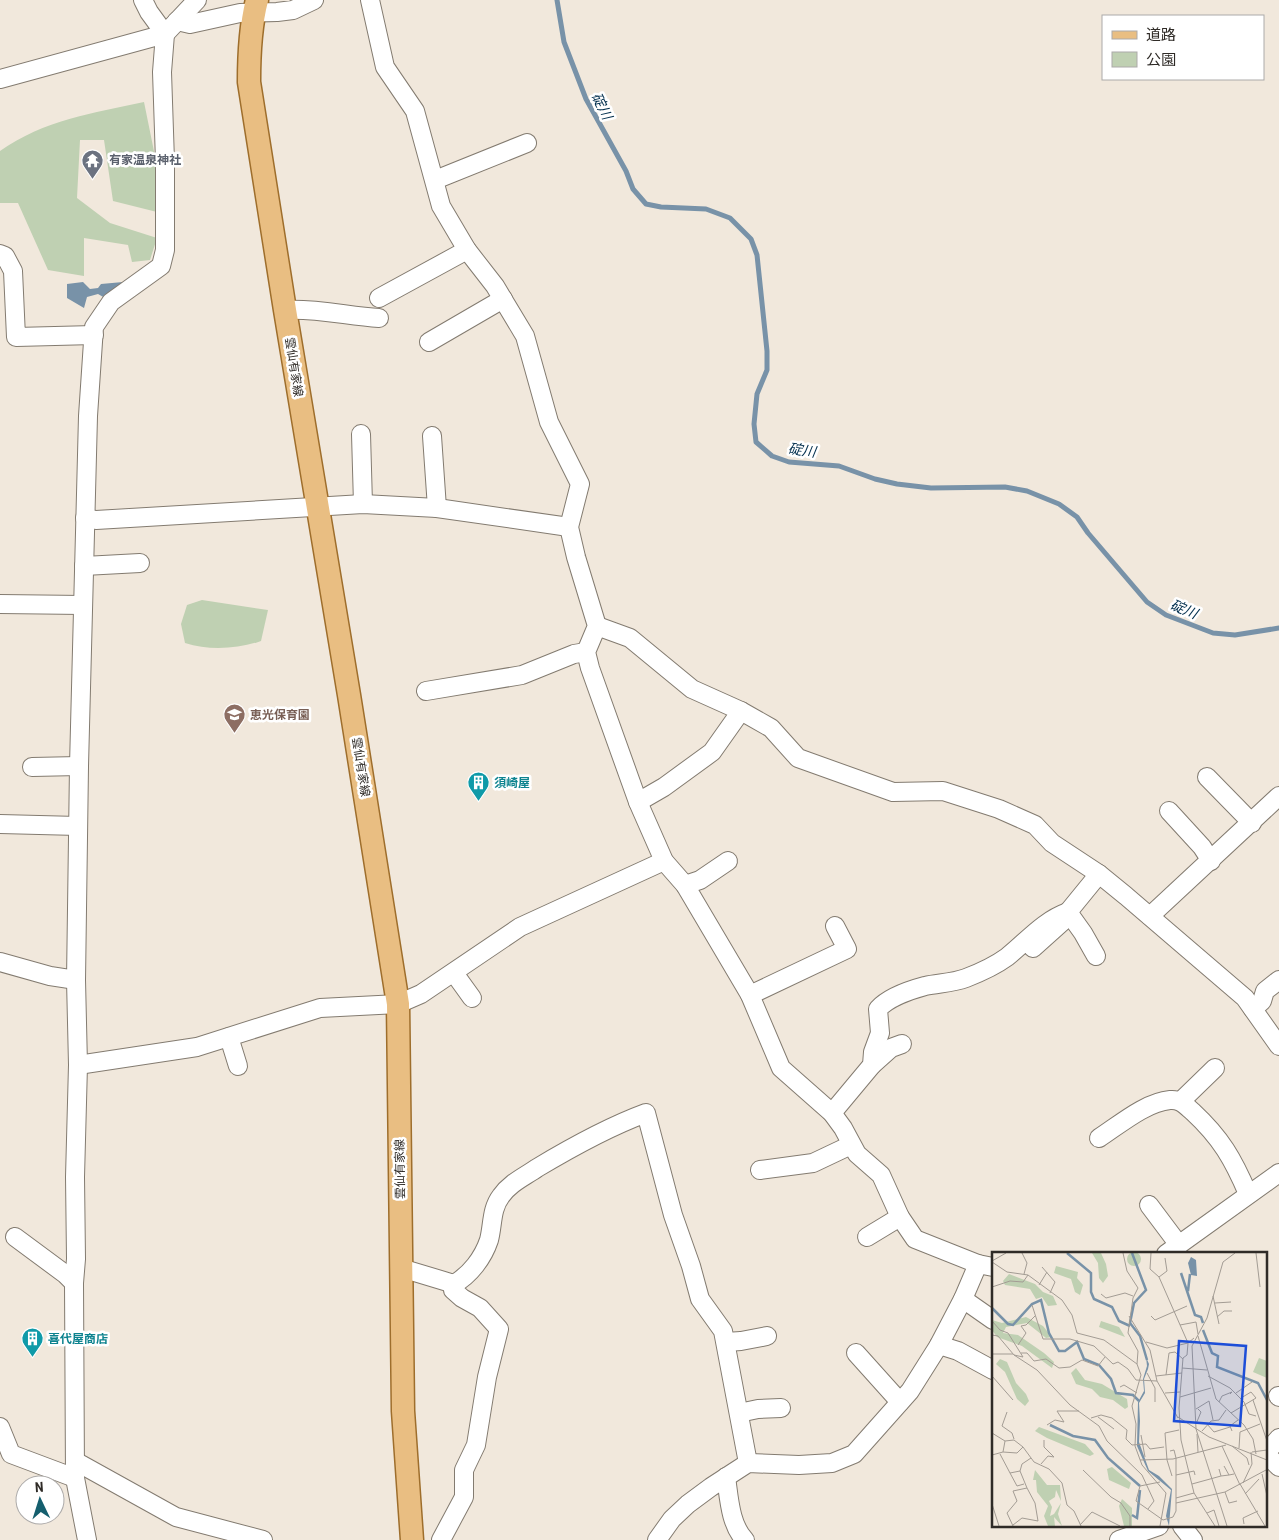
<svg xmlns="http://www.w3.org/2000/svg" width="1279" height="1540" font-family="'Roboto Condensed','Noto Sans JP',sans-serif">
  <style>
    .green { fill: #bfd0b2 }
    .water { fill: #7892a8 }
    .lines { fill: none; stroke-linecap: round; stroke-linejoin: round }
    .stream { stroke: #7892a8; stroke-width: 5 }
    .minor-casing { stroke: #837b70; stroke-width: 20 }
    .major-casing { stroke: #9e6e2c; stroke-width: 25 }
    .minor { stroke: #fff; stroke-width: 18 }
    .major { stroke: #e9be82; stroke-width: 22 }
    .labels { text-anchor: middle; stroke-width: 5; stroke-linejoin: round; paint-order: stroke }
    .worship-label { font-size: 12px; font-weight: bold; fill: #5b616d; stroke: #fff; text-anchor: start }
    .street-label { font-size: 12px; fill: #2f2b27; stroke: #fff }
    .education-label { font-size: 12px; font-weight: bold; fill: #785e54; stroke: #fff; text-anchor: start }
    .culture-label { font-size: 12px; font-weight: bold; fill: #0d838f; stroke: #fff; text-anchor: start }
    .water-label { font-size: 14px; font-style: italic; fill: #002e4d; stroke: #fff }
    .inset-river { fill: none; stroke: #7892a8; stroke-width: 2.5 }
    .inset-road { fill: none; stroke: #a39c94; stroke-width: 1 }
    .view { fill: #1d4ed8; fill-opacity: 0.15; stroke: #1d4ed8; stroke-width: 2.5 }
    .inset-edge { fill: none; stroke: #2f2b27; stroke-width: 2.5 }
  </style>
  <rect width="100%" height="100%" fill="#f1e8dc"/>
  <g class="green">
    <path d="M144,102l14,69 -1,41 -44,-11 -9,-61h-24l-3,58 33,25 47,15 -7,22 -18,2 -4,-17 -44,-7v38l-36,-6 -30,-67h-18v-52c44,-31 93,-38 144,-49z"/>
    <path d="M202,600l66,10 -7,31c-23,8 -52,10 -76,2l-4,-19 6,-19z"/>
  </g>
  <path class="water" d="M83,282l7,7 8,-1 3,-4 22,-2 -18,16 -7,-4 -11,3 -3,11 -17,-10v-14z"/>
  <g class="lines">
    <path class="stream" d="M557,0l7,42 22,57 40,72 7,18 13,15 15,3 45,2 24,9 21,21 6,16 10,96v19l-10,24 -3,30 2,18 16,14 17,6 50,4 36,13 22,5 34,4 74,-1 22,4 32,13 18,13 11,16 59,69 19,13 47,18 22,2 44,-7"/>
    <defs>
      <g id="minor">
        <path d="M370,0l15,67 30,44 26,95 26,44 28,36 30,50 24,86 31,62 -11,43 7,30 21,69 -11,26 4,16 48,134 26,59 21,24 65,110 31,73 51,45 11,15 14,26 24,21 19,42 15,22 63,25 15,3"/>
        <path d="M177,21l13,3 50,-11 37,-1 16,-2 21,-10"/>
        <path d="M0,79l165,-45 32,-34"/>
        <path d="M435,180l92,-37"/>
        <path d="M0,254l5,2 8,15 3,66 78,-2"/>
        <path d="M379,298l88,-48"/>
        <path d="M285,310c31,-2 63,6 94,8"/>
        <path d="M429,342l74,-43"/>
        <path d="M361,434l2,70"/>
        <path d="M432,436l5,72"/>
        <path d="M85,518l11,2 267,-16 74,4 132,19"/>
        <path d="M84,566l56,-3"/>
        <path d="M0,604l83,1"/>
        <path d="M597,626l33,12 62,51 49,22 30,17 27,30 95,34 50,-1 56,18 36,16 17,18 47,31 27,22 119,102 34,48"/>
        <path d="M426,691l96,-16 52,-21 12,-2"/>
        <path d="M32,767l47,-1"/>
        <path d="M1207,777l45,46"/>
        <path d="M638,802l26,-15 48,-35 29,-41"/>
        <path d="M1169,811l33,36 9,14"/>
        <path d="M0,824l78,2"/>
        <path d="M685,885l15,-5 28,-19"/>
        <path d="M1150,916l129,-120"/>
        <path d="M1096,956l-13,-23 -15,-21 31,-38"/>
        <path d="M0,962l50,14 26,4"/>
        <path d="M454,973l18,25"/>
        <path d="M750,995l97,-46 -12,-23"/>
        <path d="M1253,1009l9,-8 3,-10 14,-11"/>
        <path d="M229,1037l9,29"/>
        <path d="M78,1065l119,-18 123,-39 78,-4 23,-10 99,-67 144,-66"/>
        <path d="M872,1065l19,-17 11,-4"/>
        <path d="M1181,1101l34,-33"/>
        <path d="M832,1113l40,-48 1,-13 7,-19 -2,-24c10,-11 32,-19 47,-23 14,-3 28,-3 41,-8 13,-5 30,-13 41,-21 20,-16 36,-36 61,-45l-6,10 -29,26"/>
        <path d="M1099,1138c20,-13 47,-36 71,-38 10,-1 15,5 23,12 28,26 40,47 55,82"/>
        <path d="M760,1170l53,-7 38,-18"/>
        <path d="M1149,1205l30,40"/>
        <path d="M15,1237l50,37 9,9"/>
        <path d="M867,1237l33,-20"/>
        <path d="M1166,1254l113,-81"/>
        <path d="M401,1268l53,16c16,-9 29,-26 35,-44 4,-15 2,-31 12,-44 9,-13 23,-19 36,-28 35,-21 71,-41 109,-55l27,102 18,51 9,33 23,32 25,132"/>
        <path d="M963,1299l30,21"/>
        <path d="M726,1342l15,-1 26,-5"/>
        <path d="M939,1345l19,6 35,19"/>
        <path d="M856,1353l44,49"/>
        <path d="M1278,1396l1,1"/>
        <path d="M739,1413l19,-4 23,-1"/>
        <path d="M0,1427l11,27 64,24"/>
        <path d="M1265,1453l14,14"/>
        <path d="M1266,1453l13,-15"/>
        <path d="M75,1461l101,56 87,23"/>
        <path d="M726,1477c3,20 4,48 19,63"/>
        <path d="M1182,1526l11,14"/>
        <path d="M87,1540l-12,-62 -1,-195 2,-24 -1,-82 3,-112 -2,-85 3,-214 9,-350 6,-89 17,-25 50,-36 4,-16v-89l-3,-89 3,-38 -16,-22 -6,-12"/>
        <path d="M441,1540l23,-43v-27l12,-25 11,-68 12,-48 -19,-21 -18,-10 -9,-8 1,-6"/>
        <path d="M657,1540l15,-21 16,-15 23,-17 37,-24 51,2 33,-2 22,-9 56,-63 29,-46 24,-46 15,-35"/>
        <path d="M1119,1540l40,-14"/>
      </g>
      <path id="major" d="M257,0c-7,27 -8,54 -8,82l36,228 64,385 49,309 5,407 9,129"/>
    </defs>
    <use href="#minor" class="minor-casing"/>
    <use href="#major" class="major-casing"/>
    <use href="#minor" class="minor"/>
    <use href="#major" class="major"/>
  </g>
  <defs>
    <symbol id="temple-pin" viewBox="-11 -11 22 30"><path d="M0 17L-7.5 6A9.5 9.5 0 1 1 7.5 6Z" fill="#6b7280" stroke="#fff"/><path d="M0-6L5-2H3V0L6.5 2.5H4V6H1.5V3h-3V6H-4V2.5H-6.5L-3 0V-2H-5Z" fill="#fff"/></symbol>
    <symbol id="school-pin" viewBox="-11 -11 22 30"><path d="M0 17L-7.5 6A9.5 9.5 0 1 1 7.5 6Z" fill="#8d6e63" stroke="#fff"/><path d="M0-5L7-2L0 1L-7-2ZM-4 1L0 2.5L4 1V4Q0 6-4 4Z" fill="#fff"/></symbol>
    <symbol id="building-pin" viewBox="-11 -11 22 30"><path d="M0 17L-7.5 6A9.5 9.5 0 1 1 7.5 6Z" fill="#0f9aa8" stroke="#fff"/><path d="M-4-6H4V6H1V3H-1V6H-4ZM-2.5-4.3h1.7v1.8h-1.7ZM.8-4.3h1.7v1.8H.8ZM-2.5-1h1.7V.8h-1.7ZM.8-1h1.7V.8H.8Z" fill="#fff"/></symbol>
  </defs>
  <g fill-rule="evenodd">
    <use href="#temple-pin" x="80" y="148" width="25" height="34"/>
    <use href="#school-pin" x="222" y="702" width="25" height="34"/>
    <use href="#building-pin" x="466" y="770" width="25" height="34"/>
    <use href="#building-pin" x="20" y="1326" width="25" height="34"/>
  </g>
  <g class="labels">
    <g class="worship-label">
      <text x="109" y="164">有家温泉神社</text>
    </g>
    <g class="street-label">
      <text transform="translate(294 367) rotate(81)" y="4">雲仙有家線</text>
      <text transform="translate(361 767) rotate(81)" y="4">雲仙有家線</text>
      <text transform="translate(400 1169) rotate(-91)" y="4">雲仙有家線</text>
    </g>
    <g class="education-label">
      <text x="250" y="719">恵光保育園</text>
    </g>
    <g class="culture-label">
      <text x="494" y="787">須崎屋</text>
      <text x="48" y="1343">喜代屋商店</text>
    </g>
    <g class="water-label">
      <text transform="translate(602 106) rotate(63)" y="5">碇川</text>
      <text transform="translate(802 450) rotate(8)" y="5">碇川</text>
      <text transform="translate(1184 609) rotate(23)" y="5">碇川</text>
    </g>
  </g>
  <g transform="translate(992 1252)">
    <rect width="275" height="275" fill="#f1e8dc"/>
    <path d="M135 7a7 7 0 1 1 14 0a7 7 0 1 1-14 0ZM100,1h9l5,11 2,12 -5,7 -4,-5 -1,-15zM64,14l22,6 -1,6 6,7 -3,10 -5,-3 -4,-13 -17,-6zM17,22l26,10 8,8 10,4 4,9 -9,1 -6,-9 -6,2 -6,-10 -25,-4 -2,-4zM34,65l17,9 9,11 -6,1 -19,-15 -21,4 -3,6 15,2 26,18 10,9 -2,6 -30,-22 -25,-9 -5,-7v-10l10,3zM109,69l18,6 6,10 -26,-10zM267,106l8,3v17l-14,-6zM8,107l7,3 9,21 10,11 3,7 -4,5 -8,-7 -12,-27 -9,-8zM84,116l9,12 17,4 25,15 1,8 -3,2 -12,-9 -13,-3 -8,-8 -16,-5 -5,-11zM47,175l46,17 9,10 -4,2 -43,-18 -12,-7zM120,215l19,16 -2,6 -20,-9 -2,-11zM43,218l12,15h13l1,16 -5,-11 -1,7 -6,4 3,6 -2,9 4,-2 7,-11 -3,11 4,12 -8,-9 1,9h-7l-4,-10 4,-10 -11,-14 -1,-12h-3zM130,247l10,9v18h-8l-5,-20z" fill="#bfd0b2"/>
    <path d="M199,5l5,3 1,16 -6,-1 -3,-12zM154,105l3,7 -1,5 -4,10 1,14 -6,10 1,18 -1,21 10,28 10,6 13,13 -3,37 -3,-10 5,-26 -23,-19 -11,-25 1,-44 6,-11 -1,-12 4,-13z" fill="#7892a8"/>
    <path class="inset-river" d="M75,1l24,20v19l3,7 18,8 7,14 11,5M140,1l14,37 -12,13 -4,20 10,13 7,24M189,21l14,42 6,2 2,6M196,39l2,-17M0,56l16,16 5,1 19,-21 9,-4 8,33 10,18h6l12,-9 7,17 15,6 12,14 5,14 17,2 6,6M211,78l9,23 6,3 -1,11 41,16 9,17M58,173l23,11 22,4 13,18 32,28M140,263l5,3 3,-28"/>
    <path class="inset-road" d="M30,1l5,10 -3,11M131,1l4,18 11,17 -5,10 -5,35 10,18 -1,13 4,11 -9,31 4,18 -1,22 7,19 24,28 -6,33M159,1l-1,16 9,8 29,66 -1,12 -4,3 -4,50 2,32 13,53 21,33M264,1l4,34M0,9l14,-8M0,10l15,10 21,3 34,25 10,15 5,18 27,7 33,24M50,15l13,15 -5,11M167,25l8,-6 -2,-13M47,33l8,-13M0,35l18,-6 13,1 5,-7M109,42l5,4 19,-5 8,3M221,44l6,28M223,51l16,-1M40,53l11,34h27l24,7 19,18 5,-2 10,7 8,11 21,1M137,64l21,34 7,31 21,37M159,64l4,4 32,-14M225,65l7,-6h8M0,69l8,9 8,3 15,24 -9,-2M188,73l16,-3 2,12M0,83l6,1 16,19 23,15 33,35 29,21 8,15 35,34 12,26 -6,8M206,84l18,63 28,26 9,14 3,15M154,90l21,6 21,-5 6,-5M26,93l8,-12 -5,-7 5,-1 9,-9M29,101h6l7,8 12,-2 13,9 11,-1 12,-7 16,6 7,-9M0,102h21M190,116l25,2M155,121l8,15v14M174,123l3,-22 6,-1 8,7M0,124l21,24M164,124l26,-3M216,124l22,12 14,14 5,12 7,2M128,135l4,-2 13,8M173,141l15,-1M244,141l16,-11M188,145l31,-9M261,148l14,41M227,150l3,-6 10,-4 -2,2M204,157l13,-8 4,19M15,160l-5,14 10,7 2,6M239,161l25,-15 -5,-6 -10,6M106,165l16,12M186,165l31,20 58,23M99,166l10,-3 11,3 15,12 -1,9 6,6 14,-1 4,5 14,-2M204,172l5,-12 -3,-3M215,172l7,8 16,-5M55,173l8,-5 9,2 -7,-11h22M210,179l9,-10 8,-1 7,-10M240,179l-2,-5 8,-6M0,181l13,8 -2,11 -11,3M205,182l1,18M149,183l4,22M13,189l9,-1 9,7M230,194l18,39M240,194l15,12 2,7M247,196l1,-16 20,-8M11,200l14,1 6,-6 11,15 15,7 13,14 5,22 7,6 7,15M260,200l15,-2M8,202l10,19 10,-2M148,208l33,-1 53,-14M49,212l7,-8 6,1 -10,-10v-7M232,214l5,9 5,-1M227,217l2,7 8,-1M91,218l28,27 10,6 9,13v10M18,221l7,13 7,-2M270,222l5,22M184,223l18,-4 1,4M180,224l-5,-16 -2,-27 14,-3M251,231l9,-19 -1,-12M200,232l29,-8M248,232l25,42M233,240l4,11 8,-2M253,242l14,-15M184,246l18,-5M144,249l27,19 10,-3 3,-6v-53l-2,-8 -4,1M144,249l4,-15 20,-4M184,251l49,-11 41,-22M0,252l7,22M215,261l7,-3 5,16M252,272l-1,-6 15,-7M21,273l9,-7 16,3 -3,-18 -8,-15M88,273l12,-13 28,14M21,274l-6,-13 10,-12 -4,-10 14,-3 -7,-17 2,-7 9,-6M235,274l-31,-97 -4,-83 15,-28 16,-56 12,-9"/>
    <path class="view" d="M187,89l67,5 -6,80 -66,-5z"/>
    <rect width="275" height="275" class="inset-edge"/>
  </g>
  <rect x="1102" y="15" width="162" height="65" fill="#ffffff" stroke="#acaaa9"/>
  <rect x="1112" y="31" width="25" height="8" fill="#e9be82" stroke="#acaaa9"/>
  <text x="1146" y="40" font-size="15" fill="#2f2b27">道路</text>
  <rect x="1112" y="52" width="25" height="15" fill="#bfd0b2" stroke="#acaaa9"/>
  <text x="1146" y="65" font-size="15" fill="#2f2b27">公園</text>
  <g transform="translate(40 1500) rotate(356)"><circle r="24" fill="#ffffff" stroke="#acaaa9"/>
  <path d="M0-4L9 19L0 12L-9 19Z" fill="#155f6e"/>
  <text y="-8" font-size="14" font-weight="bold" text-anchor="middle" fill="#2f2b27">N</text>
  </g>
</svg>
